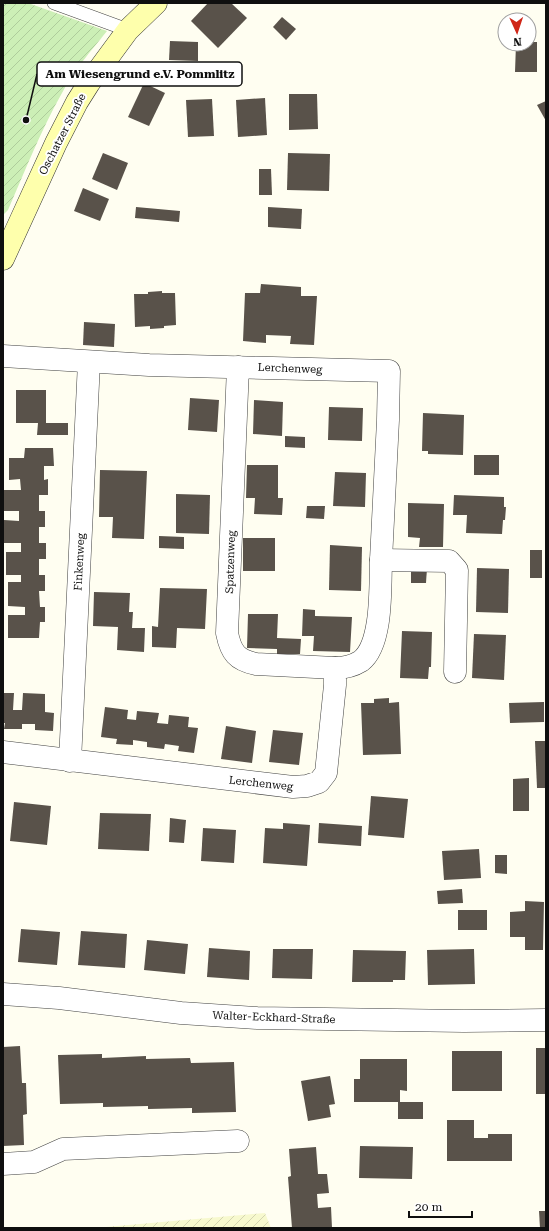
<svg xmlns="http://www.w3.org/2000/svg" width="549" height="1231" font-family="'Roboto Serif',serif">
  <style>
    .farmland { fill: url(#farmland-furrows) }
    .garden { fill: url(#garden-furrows) }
    .building { fill: #59524a }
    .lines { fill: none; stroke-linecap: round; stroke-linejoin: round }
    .lane-casing { stroke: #424242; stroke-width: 14 }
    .street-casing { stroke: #424242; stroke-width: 23 }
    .secondary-casing { stroke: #313131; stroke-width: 23 }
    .lane { stroke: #fff; stroke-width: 13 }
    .street { stroke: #fff; stroke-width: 22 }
    .secondary { stroke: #feffac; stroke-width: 22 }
    .labels { text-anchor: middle; stroke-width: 4; stroke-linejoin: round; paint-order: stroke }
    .street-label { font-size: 11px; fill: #0f0f0f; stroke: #fff }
    .leader { fill: none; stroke: #0f0f0f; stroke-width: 1.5 }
    .callout-dot { fill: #0f0f0f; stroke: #fff; stroke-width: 1.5 }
    .callout { fill: #fff; stroke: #0f0f0f; stroke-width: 1.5 }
    .callout-label { font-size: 12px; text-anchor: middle; font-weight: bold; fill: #0f0f0f }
  </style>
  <defs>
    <pattern id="farmland-furrows" width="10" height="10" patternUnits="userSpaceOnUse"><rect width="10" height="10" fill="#f7f9ce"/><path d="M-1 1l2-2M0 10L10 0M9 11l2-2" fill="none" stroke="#d3d4b0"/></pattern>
    <pattern id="garden-furrows" width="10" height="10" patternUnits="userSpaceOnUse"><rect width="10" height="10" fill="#ccefb6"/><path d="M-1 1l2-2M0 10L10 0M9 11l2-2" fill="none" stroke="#aecc9b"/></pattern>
  </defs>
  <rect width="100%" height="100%" fill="#fffef1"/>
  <path class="farmland" d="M265,1213l6,15h-177z"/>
  <path class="garden" d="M3,3h25l79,28c-16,20 -33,39 -45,62 -21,37 -37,78 -54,117l-5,5z"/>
  <g class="building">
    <path d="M208,3h23l16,15 -29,30 -27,-27z"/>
    <path d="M282,17l14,12 -10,11 -13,-13z"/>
    <path d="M170,41l28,1v19l-29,-1z"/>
    <path d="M529,42h8v30h-22l1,-28h13z"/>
    <path d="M144,83l21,10 -16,33 -21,-9z"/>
    <path d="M289,94h28l1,35 -29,1z"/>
    <path d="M265,98l2,37 -29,2 -2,-37z"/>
    <path d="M212,99l2,37 -26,1 -2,-37z"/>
    <path d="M546,101v20l-9,-16z"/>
    <path d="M103,153l25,10 -11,27 -25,-11z"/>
    <path d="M288,153l42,1 -1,37 -42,-1z"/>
    <path d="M259,169h12l1,26h-13z"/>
    <path d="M83,188l26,11 -9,22 -26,-10z"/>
    <path d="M136,207l44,4 -1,11 -44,-4z"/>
    <path d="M268,207l34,2 -1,20 -33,-2z"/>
    <path d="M261,284l40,3v9h16l-3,49 -24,-1 1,-8 -25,-1v8l-23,-2 2,-48h15z"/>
    <path d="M162,291v2h13l1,32 -12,1v2l-14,1v-3l-15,1 -1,-33h14v-2z"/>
    <path d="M84,322l31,2 -1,23 -31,-2z"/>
    <path d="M16,390h30v33h22v12h-31l1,-12h-22z"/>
    <path d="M190,398l29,2 -2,32 -29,-2z"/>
    <path d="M254,400l29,2 -1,34 -29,-2z"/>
    <path d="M329,407l34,1 -1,33 -34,-1z"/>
    <path d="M423,413l41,2 -1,40 -35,-1v-3h-6z"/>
    <path d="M285,436l20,1v11l-20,-1z"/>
    <path d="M25,448h28l1,18h-10v14l4,-1v16h-9v16h6v16h-6v16h7v16h-7v16h6v16h-6l1,16h5v15h-5l-1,16h-31v-23h17v-8l-17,-1v-24h13v-7h-15v-23h15v-9h-17v-23l15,1v-10h-16v-21h18l-1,-11 -11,1v-22h15z"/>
    <rect x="474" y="455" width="25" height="20"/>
    <path d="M247,465h31v33h5l-1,17 -28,-1 1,-16h-9z"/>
    <path d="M100,470l47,1 -3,68 -32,-1 1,-21h-14z"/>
    <path d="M335,472l31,1 -1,34 -32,-1z"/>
    <path d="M176,494l34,1 -1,39 -33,-1z"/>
    <path d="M454,495l50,2v10h2l-1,13h-2l-1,14 -36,-1 1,-18h-14z"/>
    <path d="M408,503l36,1 -1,43h-24l1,-9 -12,-1z"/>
    <path d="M307,506h18l-1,13 -18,-1z"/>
    <path d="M159,536l25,1v12l-25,-1z"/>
    <rect x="243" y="538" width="32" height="33"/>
    <path d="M330,545l32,2 -1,44 -32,-1z"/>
    <rect x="530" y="550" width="12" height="28"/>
    <path d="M411,568h16l-1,15h-15z"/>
    <path d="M477,568l32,1 -1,44 -32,-1z"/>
    <path d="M160,588l47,1 -2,40 -28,-1 -1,20 -24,-1v-21l6,1z"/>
    <path d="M94,592l36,1 -1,19h4l-1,16h13l-1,24 -27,-2 1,-23 -25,-1z"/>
    <path d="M303,609l12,1v6l37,1 -2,35 -37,-1 1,-15h-12z"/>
    <path d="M248,614h30l-1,24 24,1 -1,15h-23v-5l-30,-1z"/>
    <path d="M402,631l30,1 -1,35h-2l-1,12 -28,-1z"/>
    <path d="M474,634l32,1 -2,45 -32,-2z"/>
    <path d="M3,693h11l-1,17h9l1,-17 22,1v18l9,1 -1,18 -18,-1v-6h-13v5h-18l1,-6h-2z"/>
    <path d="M389,698v5l10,-1 2,52 -38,1 -2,-52h13v-4z"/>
    <path d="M544,702v20l-34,1 -1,-20z"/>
    <path d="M105,707l23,3 -1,9 9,1 1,-9 22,2 -2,10 11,1 1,-9 20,2 -1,10 10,1 -4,25 -16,-2 1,-5 -14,-2 -1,5 -17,-2v-5l-14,-2v5l-17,-1 1,-5 -16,-2z"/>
    <path d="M226,726l30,5 -4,32 -31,-4z"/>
    <path d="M273,730l30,3 -4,32 -30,-3z"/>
    <path d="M535,741h11v47h-9z"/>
    <path d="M529,778v33h-16v-32z"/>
    <path d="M371,796l37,3 -4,39 -36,-3z"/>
    <path d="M14,802l37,4 -4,39 -37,-4z"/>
    <path d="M100,813l51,1 -2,37 -51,-2z"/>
    <path d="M170,818l16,2 -2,23 -15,-1z"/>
    <path d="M283,823l27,2 -3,41 -44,-3 2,-35 18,1z"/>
    <path d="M319,823l43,3 -1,20 -43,-3z"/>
    <path d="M203,828l33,2 -2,33 -33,-2z"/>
    <path d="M479,849l2,29 -37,2 -2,-29z"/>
    <path d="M495,855h12v19l-12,-1z"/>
    <path d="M462,889l1,14 -25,1 -1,-13z"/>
    <path d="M525,901l19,1 -1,48h-18v-13h-15v-25l15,-1z"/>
    <rect x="458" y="910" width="29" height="20"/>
    <path d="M21,929l39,3 -3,33 -39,-3z"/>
    <path d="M81,931l46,3 -2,34 -47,-3z"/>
    <path d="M147,940l41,4 -3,30 -41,-4z"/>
    <path d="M209,948l41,3 -1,29 -42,-3z"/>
    <path d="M273,949h40l-1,30 -40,-1z"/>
    <path d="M474,949l1,35 -47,1 -1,-35z"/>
    <path d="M353,950l53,1 -1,29h-12v2h-41z"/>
    <path d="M20,1046l2,37h4l1,31 -4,1 1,30 -21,1v-99z"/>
    <rect x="536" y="1048" width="10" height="46"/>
    <rect x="452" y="1051" width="50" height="40"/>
    <path d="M102,1054v4l44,-2v3l44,-1 1,5 43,-1 2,50 -44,1v-5l-44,1v-3l-45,1v-4l-43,1 -2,-49z"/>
    <path d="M360,1059h47v32l-7,-1v12h23v17h-25v-17h-44v-23h6z"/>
    <path d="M330,1076l5,28 -6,1 2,12 -23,4 -7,-40z"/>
    <path d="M447,1120h27v18h14v-4h24v27h-65z"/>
    <path d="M360,1146l53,1 -1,32 -53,-1z"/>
    <path d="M316,1147l2,27h9l2,19 -12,1 1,14 13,-1 1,21h-40l-4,-51 3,-1 -2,-27z"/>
    <path d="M539,1211h7v17h-6z"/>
  </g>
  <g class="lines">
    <defs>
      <path id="lane" d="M54,3l74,27"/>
      <g id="street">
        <path d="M3,356l146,9 240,6 -1,49 -7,140"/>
        <path d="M238,367l-11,266c4,20 10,27 29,31l79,4"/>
        <path d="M3,752l290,35 14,-1 12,-4 7,-9 9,-88v-17c9,0 18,-2 26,-7 22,-17 19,-75 20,-101l68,1 8,9 -2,102"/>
        <path d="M70,761l19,-399"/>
        <path d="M3,994l56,4 122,15 76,5 207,3 82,-1"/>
        <path d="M3,1164l31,-2 29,-13 175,-8"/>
      </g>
      <path id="secondary" d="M3,259l53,-116 21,-41 12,-19 39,-53 28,-27"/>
    </defs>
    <use href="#lane" class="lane-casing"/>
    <use href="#street" class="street-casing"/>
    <use href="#secondary" class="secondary-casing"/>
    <use href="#lane" class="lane"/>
    <use href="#street" class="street"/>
    <use href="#secondary" class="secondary"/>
  </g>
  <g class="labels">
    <g class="street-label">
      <text transform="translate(62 134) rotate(-63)" y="4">Oschatzer Straße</text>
      <text transform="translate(290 368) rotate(2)" y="4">Lerchenweg</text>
      <text transform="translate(79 562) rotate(-87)" y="4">Finkenweg</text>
      <text transform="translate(230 562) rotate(-88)" y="4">Spatzenweg</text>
      <text transform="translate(261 783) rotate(6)" y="4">Lerchenweg</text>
      <text transform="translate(274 1017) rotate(2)" y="4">Walter-Eckhard-Straße</text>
    </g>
  </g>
  <path class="leader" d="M26 120L37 74"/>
  <circle class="callout-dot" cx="26" cy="120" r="4"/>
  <rect class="callout" x="37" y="62" width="205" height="24" rx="4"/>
  <g class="callout-label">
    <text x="140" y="78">Am Wiesengrund e.V. Pommlitz</text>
  </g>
  <rect width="549" height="1231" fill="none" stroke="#0f0f0f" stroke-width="8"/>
  <g transform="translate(517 32) rotate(177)"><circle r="19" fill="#ffffff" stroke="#9f9f9f"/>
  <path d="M0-3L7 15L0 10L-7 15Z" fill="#cf2617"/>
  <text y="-6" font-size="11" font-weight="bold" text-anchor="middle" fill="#0f0f0f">N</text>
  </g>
  <path d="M409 1211v6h63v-6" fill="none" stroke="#0f0f0f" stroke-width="2"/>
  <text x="415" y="1211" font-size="12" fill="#0f0f0f" stroke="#ffffff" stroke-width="3" paint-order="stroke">20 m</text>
</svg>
